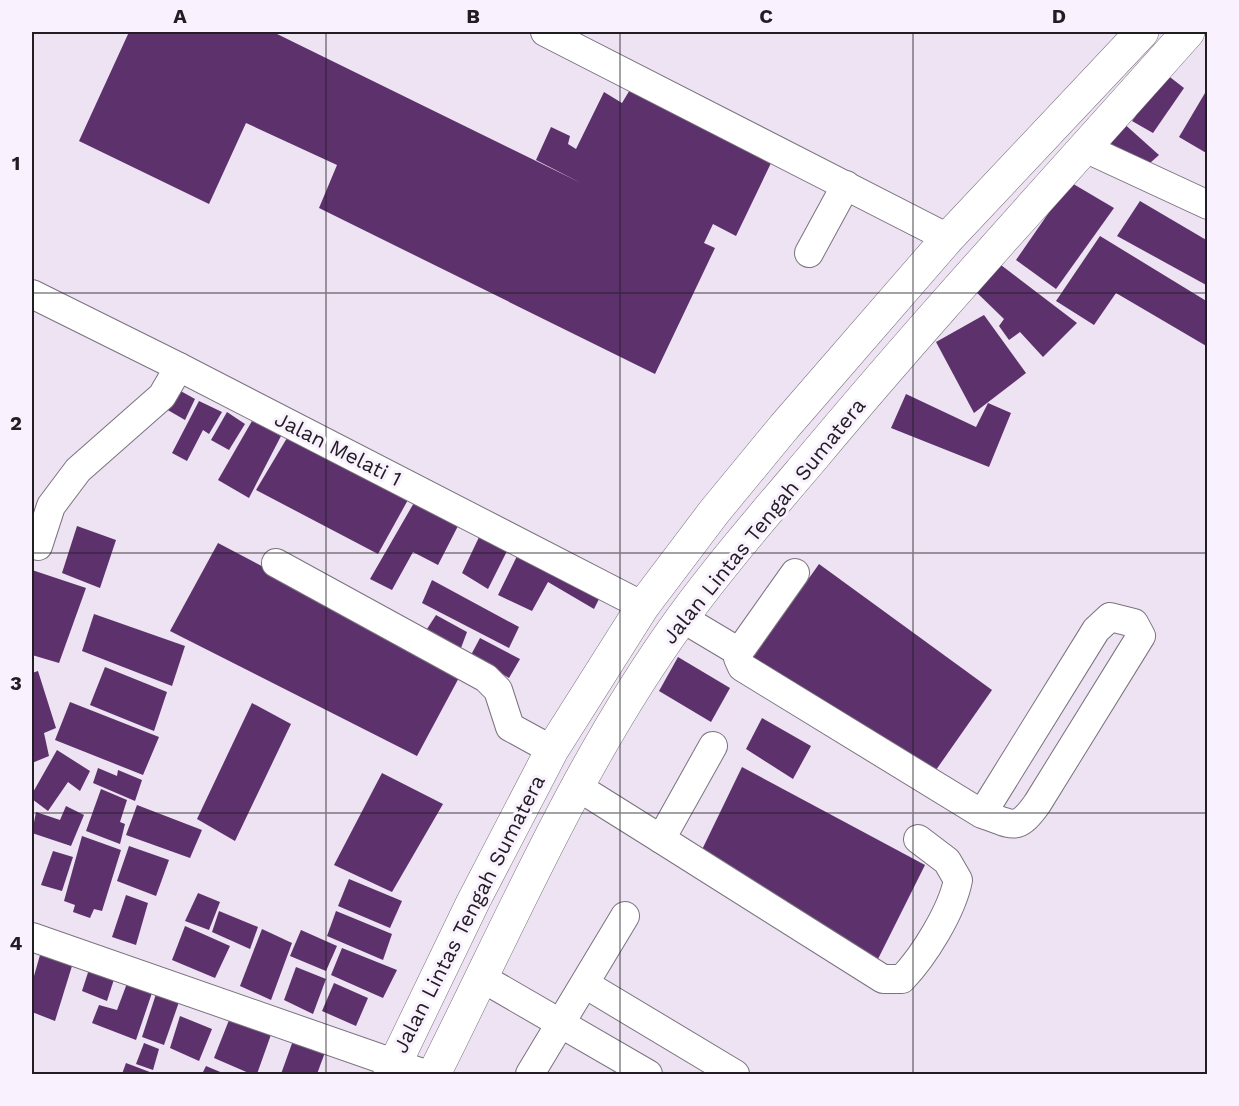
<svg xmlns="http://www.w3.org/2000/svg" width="1239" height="1106" font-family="'Work Sans',sans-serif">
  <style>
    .building { fill: #5d316c }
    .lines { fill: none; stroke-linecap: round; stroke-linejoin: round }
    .minor-casing { stroke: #7b727f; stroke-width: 30 }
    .highway-casing { stroke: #7b727f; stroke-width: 34 }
    .minor { stroke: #fff; stroke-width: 28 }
    .highway { stroke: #fff; stroke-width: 33 }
    .grid { fill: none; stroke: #211d23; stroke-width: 1.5; stroke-opacity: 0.55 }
    .labels { text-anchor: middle; stroke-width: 6; stroke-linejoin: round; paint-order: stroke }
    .street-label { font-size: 21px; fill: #211d23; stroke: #f9f1fd }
    .neatline { fill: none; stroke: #211d23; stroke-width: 2 }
    .grid-label { font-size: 20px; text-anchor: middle; font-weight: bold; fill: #211d23 }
  </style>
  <rect width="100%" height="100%" fill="#ede3f2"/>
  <g class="building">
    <path d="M129,32h144l308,151 -45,-23 15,-33 19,9 -2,8 8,5 28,-57 18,11 9,-15 141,73 -36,75 -23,-12 -9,19 11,5 -60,126 -336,-166 18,-43 -91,-42 -37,81 -130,-63z"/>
    <path d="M1166,74l18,14 -31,45 -21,-12z"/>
    <path d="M1205,93l3,1v60l-29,-17z"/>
    <path d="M1121,121l38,34 -18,16 -37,-34z"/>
    <path d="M1070,182l44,26 -58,81 -40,-29z"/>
    <path d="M1140,201l68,40v45l-91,-50z"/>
    <path d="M1100,236l108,66v45l-92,-54 -22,32 -38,-24z"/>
    <path d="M997,262l80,61 -34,34 -23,-25 -11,8 -10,-14 5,-7 -33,-32z"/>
    <path d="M984,315l42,58 -52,40 -38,-71z"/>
    <path d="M177,389l18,10 -10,21 -19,-11z"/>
    <path d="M906,394l70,33 12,-24 23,10 -22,54 -98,-39z"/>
    <path d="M199,401l23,11 -13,22 -6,-4 -16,31 -15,-8z"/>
    <path d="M227,412l18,12 -16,26 -18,-10z"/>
    <path d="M252,421l29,15 -32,62 -31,-18z"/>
    <path d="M287,438l122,60 -31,56 -122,-64z"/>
    <path d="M415,501l43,25 -20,39 -25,-13 -21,38 -22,-11z"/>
    <path d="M77,526l39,14 -16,48 -38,-15z"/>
    <path d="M480,535l27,16 -19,38 -26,-16z"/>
    <path d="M218,543l244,129 -45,84 -247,-125z"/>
    <path d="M519,552l83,41 -8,16 -46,-27 -16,29 -34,-16z"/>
    <path d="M819,564l173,126 -63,90 -182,-114z"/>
    <path d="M32,570l54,18 -27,75 -27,-8z"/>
    <path d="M432,580l87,47 -10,21 -87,-45z"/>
    <path d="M94,614l91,32 -13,40 -90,-35z"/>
    <path d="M436,615l31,17 -6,16 -34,-19z"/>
    <path d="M480,638l40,21 -11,19 -38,-23z"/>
    <path d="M678,657l52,31 -19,34 -52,-31z"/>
    <path d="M105,667l62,25 -13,39 -64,-26z"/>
    <path d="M38,671l18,57 -12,5 5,23 -17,7v-90z"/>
    <path d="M70,702l89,35 -16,38 -88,-35z"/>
    <path d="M252,703l39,21 -56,117 -38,-22z"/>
    <path d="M762,718l49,28 -18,33 -47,-30z"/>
    <path d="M57,750l33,21 -10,20 -12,-9 -20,29 -16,-12v-5z"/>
    <path d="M742,767l183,98 -47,94 -181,-99z"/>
    <path d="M98,768l19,8 1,-6 24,10 -7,21 -42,-18z"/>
    <path d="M382,773l61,31 -51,88 -58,-27z"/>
    <path d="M101,789l26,11 -7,22 5,2 -5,20 -34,-13z"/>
    <path d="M137,805l65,25 -12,28 -64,-23z"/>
    <path d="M66,806l18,9 -13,31 -39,-13 4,-21 24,8z"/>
    <path d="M82,836l39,14 -19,61 -8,-2 -4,9 -17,-6 2,-7 -11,-4z"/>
    <path d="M129,846l40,14 -13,36 -39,-15z"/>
    <path d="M53,851l20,6 -11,34 -21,-6z"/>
    <path d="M349,879l53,22 -12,27 -52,-22z"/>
    <path d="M198,893l22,9 -11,28 -24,-9z"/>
    <path d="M126,895l22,8 -12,42 -24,-8z"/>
    <path d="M219,911l39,16 -8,22 -38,-17z"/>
    <path d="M336,911l56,23 -9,26 -56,-24z"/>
    <path d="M185,926l45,20 -15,32 -43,-18z"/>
    <path d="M262,929l30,14 -21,57 -31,-14z"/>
    <path d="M301,930l36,16 -11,25 -36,-15z"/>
    <path d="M342,948l55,22 -14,28 -52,-23z"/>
    <path d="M40,955l32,11 -17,55 -23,-9v-29z"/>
    <path d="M92,960l25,10 -10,31 -25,-10z"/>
    <path d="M296,967l30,12 -13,35 -29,-14z"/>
    <path d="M129,978l25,9 -18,53 -44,-17 7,-18 18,5z"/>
    <path d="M334,983l34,15 -12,28 -34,-15z"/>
    <path d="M157,991l23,8 -16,46 -22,-8z"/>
    <path d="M231,1015l42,14 -16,45h-6l-37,-16z"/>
    <path d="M180,1016l32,13 -13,32 -29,-13z"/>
    <path d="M295,1035l32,12 -10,27h-36z"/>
    <path d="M144,1043l15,6 -6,21 -17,-6z"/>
    <path d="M126,1063l29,11h-33z"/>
    <path d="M206,1066l19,8h-23z"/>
  </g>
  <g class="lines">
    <defs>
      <g id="minor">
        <path d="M545,32l403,206"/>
        <path d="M1085,148l123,57"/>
        <path d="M809,253l37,-68"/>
        <path d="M32,294l147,73 464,239"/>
        <path d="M38,546l13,-40 27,-36 84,-74 17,-29"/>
        <path d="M276,563l210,115 12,12 12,37 42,23"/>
        <path d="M795,573l-56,79 -1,6 4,9 240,147c31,10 34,19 55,-10l104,-168 -7,-13 -24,-6 -14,13 -114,184"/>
        <path d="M682,618l57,34"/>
        <path d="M578,787l83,52 52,-93"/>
        <path d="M661,839l222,140h19c22,-23 50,-68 56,-99l-11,-19 -29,-22"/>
        <path d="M32,937l393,137"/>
        <path d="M482,978l166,96"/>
        <path d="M585,984l150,90"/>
        <path d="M530,1074l95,-158"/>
      </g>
      <g id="highway">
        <path d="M390,1074l83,-172 79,-152 91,-144 71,-94 70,-85 164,-189 194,-206"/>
        <path d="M434,1074c77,-153 146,-316 248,-456 41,-56 87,-109 132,-162 121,-145 249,-283 374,-424"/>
      </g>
    </defs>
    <use href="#minor" class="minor-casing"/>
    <use href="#highway" class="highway-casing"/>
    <use href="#minor" class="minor"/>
    <use href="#highway" class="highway"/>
  </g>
  <path class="grid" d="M326,32v1042M620,32v1042M913,32v1042M32,293h1176M32,553h1176M32,813h1176"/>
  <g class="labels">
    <g class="street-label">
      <text transform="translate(338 449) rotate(27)" y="7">Jalan Melati 1</text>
      <text transform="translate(764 521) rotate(-51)" y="7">Jalan Lintas Tengah Sumatera</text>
      <text transform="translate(469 914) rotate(-63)" y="7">Jalan Lintas Tengah Sumatera</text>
    </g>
  </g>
  <rect width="1239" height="1106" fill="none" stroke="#f9f1fd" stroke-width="66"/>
  <rect x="33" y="33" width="1173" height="1040" class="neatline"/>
  <g class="grid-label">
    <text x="180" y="23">A</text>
    <text x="473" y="23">B</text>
    <text x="766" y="23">C</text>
    <text x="1059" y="23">D</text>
    <text x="16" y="170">1</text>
    <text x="16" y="430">2</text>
    <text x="16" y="690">3</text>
    <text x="16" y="950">4</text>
  </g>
</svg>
